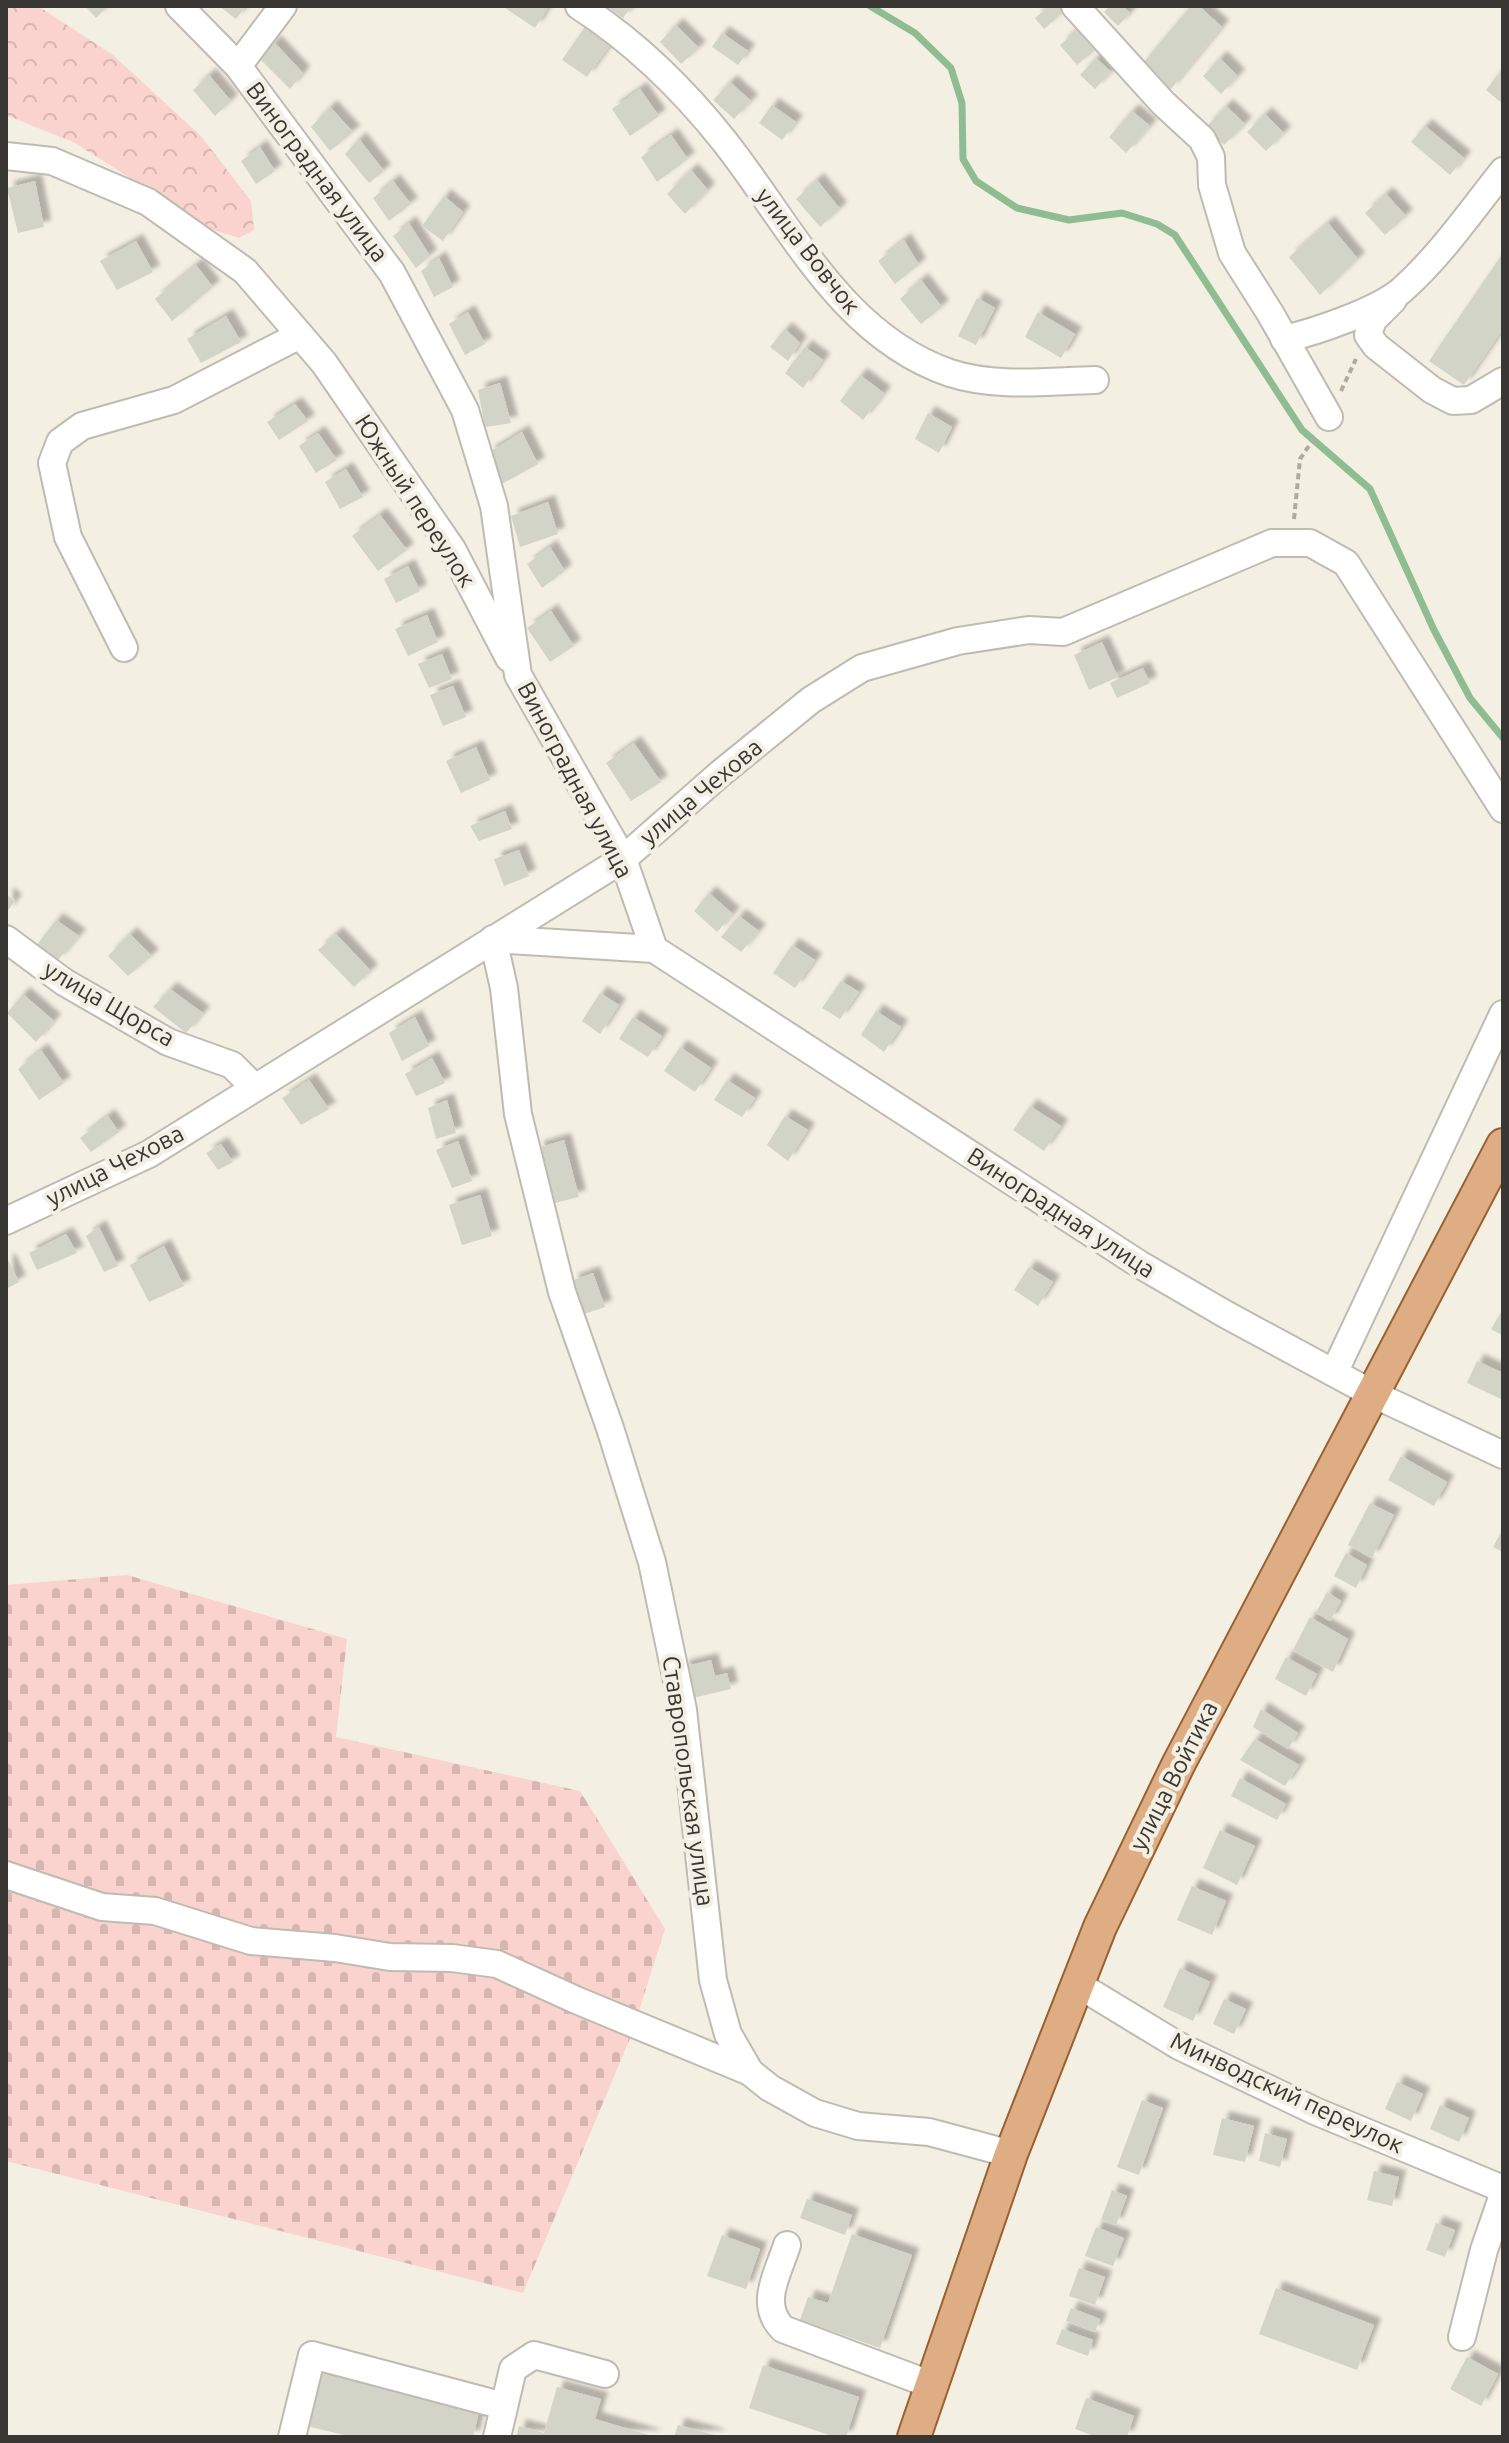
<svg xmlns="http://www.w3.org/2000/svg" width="1509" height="2443" font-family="Ubuntu,sans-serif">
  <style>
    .forest { fill: url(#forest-crowns) }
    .cemetery { fill: url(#cemetery-stones) }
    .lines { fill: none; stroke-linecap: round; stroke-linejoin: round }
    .stream { stroke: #8fbc90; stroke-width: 7 }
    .building { fill: #d2d4c8; filter: url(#shadow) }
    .minor-casing { stroke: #c0bbb0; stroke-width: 30 }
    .major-casing { stroke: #976132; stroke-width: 36 }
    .path { stroke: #afaba2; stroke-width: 4; stroke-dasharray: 6 4; stroke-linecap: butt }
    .minor { stroke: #fff; stroke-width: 26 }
    .major { stroke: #dfad83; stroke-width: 32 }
    .labels { text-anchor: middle; stroke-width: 8; stroke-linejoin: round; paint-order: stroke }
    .street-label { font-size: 24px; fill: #393733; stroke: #f4efe3 }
  </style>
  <defs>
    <pattern id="forest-crowns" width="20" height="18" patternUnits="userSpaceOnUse" patternTransform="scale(2)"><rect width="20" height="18" fill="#fad3ce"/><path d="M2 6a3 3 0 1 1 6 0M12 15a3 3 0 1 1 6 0" fill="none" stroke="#d7b6b1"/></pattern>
    <pattern id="cemetery-stones" width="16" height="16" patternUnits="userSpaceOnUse" patternTransform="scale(2)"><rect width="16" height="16" fill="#fad3ce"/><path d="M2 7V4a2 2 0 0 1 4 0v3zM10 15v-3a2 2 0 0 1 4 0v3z" fill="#d7b6b1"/></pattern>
    <filter id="shadow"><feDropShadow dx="7" dy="-7" stdDeviation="2" flood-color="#0004"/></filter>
  </defs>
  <rect width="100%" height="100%" fill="#f4efe3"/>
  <path class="forest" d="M6,6h32l75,49 88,81 50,65 3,29 -15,8 -29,-9 -135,-86 -69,-28z"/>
  <path class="cemetery" d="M127,1575l220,64 -11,98 244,54 85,138 -34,107 -108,257 -517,-132v-576z"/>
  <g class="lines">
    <path class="stream" d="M870,6l45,27 36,35 11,35 1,56 13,22 41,27 52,12 53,-7 35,11 18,11 127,195 68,59 64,141 36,68 33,40"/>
  </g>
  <g class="building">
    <path d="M85,6h23l-12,12z"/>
    <path d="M219,6h27l-10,13z"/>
    <path d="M502,6h47l-14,22z"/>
    <path d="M606,6h26l-9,12z"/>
    <path d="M1049,6h11l4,5 -20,18 -9,-11z"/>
    <path d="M1110,6h13l7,7 -12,13 -14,-14z"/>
    <path d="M1191,6h8l23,21 -52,63 -28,-26z"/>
    <path d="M676,25l23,23 -18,16 -21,-22z"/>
    <path d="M585,27l24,19 -22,31 -25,-17z"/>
    <path d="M1077,30l18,20 -18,15 -17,-20z"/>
    <path d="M722,33l26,18 -10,14 -26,-18z"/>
    <path d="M274,42l29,31 -13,16 -31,-31z"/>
    <path d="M1096,58l15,14 -16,17 -15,-14z"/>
    <path d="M1220,58l18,18 -17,18 -18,-18z"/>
    <path d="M1498,74l5,4v26l-17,-14z"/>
    <path d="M209,75l22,26 -16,15 -22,-26z"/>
    <path d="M730,82l21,19 -17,18 -21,-19z"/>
    <path d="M640,89l19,27 -29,20 -18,-27z"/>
    <path d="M772,105l24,17 -14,18 -23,-17z"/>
    <path d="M1226,106l19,18 -21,21 -18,-18z"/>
    <path d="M330,107l23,25 -23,19 -19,-24z"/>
    <path d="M1132,111l18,15 -24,27 -17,-16z"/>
    <path d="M1265,114l19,19 -18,18 -19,-19z"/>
    <path d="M1425,126l39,32 -14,17 -39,-33z"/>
    <path d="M671,135l17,24 -31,23 -16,-25z"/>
    <path d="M359,139l25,32 -15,12 -24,-29z"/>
    <path d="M260,147l15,24 -19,13 -15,-23z"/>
    <path d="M691,170l17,20 -23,24 -18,-20z"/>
    <path d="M817,180l23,29 -20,18 -24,-28z"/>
    <path d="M35,181l9,46 -26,6 -11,-45z"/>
    <path d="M393,181l18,23 -22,17 -16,-23z"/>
    <path d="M1386,194l20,22 -21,19 -20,-22z"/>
    <path d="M444,196l19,16 -20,29 -21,-15z"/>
    <path d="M409,223l21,33 -14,12 -23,-32z"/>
    <path d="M1328,223l30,36 -38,36 -31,-38z"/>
    <path d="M904,240l15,25 -24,19 -17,-23z"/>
    <path d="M136,241l17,31 -36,18 -17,-29z"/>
    <path d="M1503,253v76l-39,56 -35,-24z"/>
    <path d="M439,258l14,29 -19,10 -13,-26z"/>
    <path d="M196,265l17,22 -41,34 -17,-22z"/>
    <path d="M921,280l21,27 -21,17 -21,-25z"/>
    <path d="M977,298l18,10 -19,37 -18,-9z"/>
    <path d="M468,312l17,32 -20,11 -16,-31z"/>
    <path d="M1038,312l37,22 -14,24 -36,-21z"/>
    <path d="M226,316l15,26 -40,21 -14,-24z"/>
    <path d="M785,329l15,14 -12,18 -18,-14z"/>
    <path d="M805,347l18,13 -20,28 -18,-15z"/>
    <path d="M860,375l24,18 -21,27 -23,-19z"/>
    <path d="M500,383l11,40 -26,4 -7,-37z"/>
    <path d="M295,404l13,17 -29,19 -12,-18z"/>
    <path d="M928,413l24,14 -13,26 -24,-14z"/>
    <path d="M522,432l16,32 -38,21 -12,-32z"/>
    <path d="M318,433l19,27 -21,13 -17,-27z"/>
    <path d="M346,469l17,28 -23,12 -15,-27z"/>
    <path d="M548,502l10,32 -38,13 -9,-31z"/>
    <path d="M380,515l27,35 -29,21 -26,-35z"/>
    <path d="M550,547l15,24 -23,17 -15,-24z"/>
    <path d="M408,566l12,25 -24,12 -12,-24z"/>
    <path d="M551,611l23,35 -24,16 -23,-34z"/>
    <path d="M427,615l11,27 -30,14 -13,-27z"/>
    <path d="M1102,642l16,35 -29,13 -15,-35z"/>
    <path d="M442,654l10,25 -23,9 -11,-24z"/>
    <path d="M1143,668l7,15 -33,15 -7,-15z"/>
    <path d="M453,686l13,31 -23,9 -13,-31z"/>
    <path d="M634,743l27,39 -30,19 -25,-38z"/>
    <path d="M476,747l14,33 -29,13 -15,-32z"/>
    <path d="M505,811l7,18 -33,12 -9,-15z"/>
    <path d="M519,850l10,26 -25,10 -10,-27z"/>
    <path d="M709,893l24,21 -16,18 -23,-21z"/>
    <path d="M6,894l9,7 -9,12z"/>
    <path d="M739,916l20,15 -18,21 -20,-15z"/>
    <path d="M56,920l23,16 -22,25 -21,-15z"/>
    <path d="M130,934l22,22 -24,20 -20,-20z"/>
    <path d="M336,934l35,37 -17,16 -36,-37z"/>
    <path d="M792,945l23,15 -20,28 -22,-15z"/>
    <path d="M841,981l18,11 -19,27 -18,-11z"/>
    <path d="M170,989l33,24 -17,20 -33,-26z"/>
    <path d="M600,993l19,12 -19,29 -18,-13z"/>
    <path d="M23,994l31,27 -18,21 -29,-29z"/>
    <path d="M876,1011l25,16 -17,25 -23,-17z"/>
    <path d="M415,1017l14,29 -27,15 -13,-28z"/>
    <path d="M633,1017l29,19 -14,21 -29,-18z"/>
    <path d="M680,1047l31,21 -16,24 -31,-21z"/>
    <path d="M41,1050l23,33 -25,17 -21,-31z"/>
    <path d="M432,1058l13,25 -29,13 -11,-22z"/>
    <path d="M309,1080l20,29 -28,16 -19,-27z"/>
    <path d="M727,1080l28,18 -13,19 -28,-17z"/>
    <path d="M447,1100l9,33 -20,6 -8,-31z"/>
    <path d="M1030,1106l31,20 -17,25 -31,-21z"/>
    <path d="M108,1116l11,16 -28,20 -11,-14z"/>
    <path d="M785,1116l23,14 -20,31 -21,-16z"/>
    <path d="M564,1140l15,57 -28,7 -14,-56z"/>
    <path d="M458,1141l14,40 -20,7 -16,-38z"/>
    <path d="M221,1144l12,18 -15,8 -12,-17z"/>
    <path d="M480,1195l12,41 -30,9 -13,-40z"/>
    <path d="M99,1227l19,39 -14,6 -18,-36z"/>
    <path d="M66,1234l11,19 -40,17 -8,-17z"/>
    <path d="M164,1246l20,40 -35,16 -19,-37z"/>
    <path d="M8,1260l11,22 -13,7v-28z"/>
    <path d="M1029,1267l24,15 -15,24 -24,-16z"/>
    <path d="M593,1273l12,34 -21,7 -13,-33z"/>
    <path d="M1503,1309v27l-12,-7z"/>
    <path d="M1477,1361l26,12v27l-36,-17z"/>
    <path d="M1401,1456l46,26 -13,24 -46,-26z"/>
    <path d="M1370,1503l24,12 -22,43 -24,-13z"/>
    <path d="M1503,1529v23l-10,-5z"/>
    <path d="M1346,1553l21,12 -11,23 -22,-12z"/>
    <path d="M1327,1592l14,9 -11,20 -14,-8z"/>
    <path d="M1310,1617l38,22 -15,33 -40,-22z"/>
    <path d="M1286,1657l31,17 -11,22 -31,-17z"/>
    <path d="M711,1660l4,16 12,-3 4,16 -42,10 -7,-32z"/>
    <path d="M1261,1709l37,24 -10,16 -35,-22z"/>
    <path d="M1255,1739l44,26 -14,21 -45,-26z"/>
    <path d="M1240,1778l46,26 -9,16 -46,-24z"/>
    <path d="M1220,1830l35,16 -18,39 -34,-17z"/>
    <path d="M1192,1886l34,15 -14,34 -35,-15z"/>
    <path d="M1180,1968l30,14 -17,39 -30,-14z"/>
    <path d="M1224,1999l22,10 -12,25 -21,-10z"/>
    <path d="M1397,2082l26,12 -12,27 -26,-12z"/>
    <path d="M1142,2100l21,8 -24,67 -22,-8z"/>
    <path d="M1440,2105l29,13 -10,24 -29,-13z"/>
    <path d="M1222,2118l32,8 -9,36 -32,-7z"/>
    <path d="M1265,2133l22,6 -7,28 -21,-6z"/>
    <path d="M1374,2171l25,6 -7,29 -25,-6z"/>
    <path d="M1112,2190l15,6 -11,29 -15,-5z"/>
    <path d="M807,2199l45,16 -7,20 -45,-17z"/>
    <path d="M1436,2223l19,7 -10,27 -19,-7z"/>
    <path d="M1096,2227l28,11 -11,28 -28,-10z"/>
    <path d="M852,2234l60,21 -32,93 -80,-28 8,-23 20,6z"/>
    <path d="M722,2235l38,14 -14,40 -39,-13z"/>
    <path d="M1079,2268l26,9 -10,28 -26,-9z"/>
    <path d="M1276,2288l98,37 -17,45 -98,-36z"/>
    <path d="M1071,2308l29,11 -5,13 -29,-11z"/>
    <path d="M1062,2329l31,11 -5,16 -32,-12z"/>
    <path d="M1467,2357l31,17 -17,32 -31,-17z"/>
    <path d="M763,2365l96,32 -13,40h-11l-86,-29z"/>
    <path d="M320,2373l159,39 -6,25h-121l-45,-11z"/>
    <path d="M557,2387l44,12 -6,20 61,18h-140l3,-11 25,7z"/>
    <path d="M1086,2398l48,18 -7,21h-30l-22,-8z"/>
    <path d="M678,2425l40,11v1h-44z"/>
  </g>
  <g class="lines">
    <defs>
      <g id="minor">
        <path d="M179,6l59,60 154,207 73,137 29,96 24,169 105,184 31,90 485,315 86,50 146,79 132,62"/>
        <path d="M579,6c56,36 104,83 146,136 66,84 117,194 225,231 46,15 98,8 145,7"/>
        <path d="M1075,6l88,97 39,36 9,18 1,28 20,68 38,60 59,104"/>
        <path d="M238,66l45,-60"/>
        <path d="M6,156l46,5 96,41 97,69 79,92 128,186 57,109"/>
        <path d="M1393,300l-20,20 -5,15 8,11 56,44 21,11 18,-1 32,-19"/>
        <path d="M1284,339c31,-7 96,-29 119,-50 38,-34 68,-78 100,-118"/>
        <path d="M124,648l-56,-111 -16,-74 8,-21 22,-16 92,-26 126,-65"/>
        <path d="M6,939l58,43 104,60 64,23 22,22"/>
        <path d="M654,949l-161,-10 11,49 14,126 44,178 48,136 42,134 31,148 30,270 15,54 22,38 20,16 45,25 43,13 71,6 82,22"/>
        <path d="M6,1221l143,-67 474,-295 98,-86 90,-73 51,-32 96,-27 71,-11 34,2 209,-89h38l36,20 157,246"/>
        <path d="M1334,1373l169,-359"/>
        <path d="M6,1875l96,32 53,4 96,30 84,7 55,9 62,1 45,6 79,36 174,72"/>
        <path d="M1077,1984l102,62 136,65 188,78"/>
        <path d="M787,2245c-9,29 -29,59 -4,84l149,56"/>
        <path d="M1462,2337l22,-87 19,-55"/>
        <path d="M292,2437l20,-82 192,51"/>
        <path d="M497,2437l16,-68 21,-14 71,19"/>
      </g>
      <path id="major" d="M914,2437l97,-283 89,-227 78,-162 325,-620"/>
    </defs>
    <use href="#minor" class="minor-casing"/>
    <use href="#major" class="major-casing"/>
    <g class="path">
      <path d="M1341,391l15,-32"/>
      <path d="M1294,519l6,-60 15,-22"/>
    </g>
    <use href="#minor" class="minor"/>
    <use href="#major" class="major"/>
  </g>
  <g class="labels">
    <g class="street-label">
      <text transform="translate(317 172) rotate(53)" y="8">Виноградная улица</text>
      <text transform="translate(808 251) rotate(52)" y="8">улица Вовчок</text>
      <text transform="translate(415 501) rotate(57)" y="8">Южный переулок</text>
      <text transform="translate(575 780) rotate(62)" y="8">Виноградная улица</text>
      <text transform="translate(701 792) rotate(-40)" y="8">улица Чехова</text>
      <text transform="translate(109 1004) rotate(30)" y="8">улица Щорса</text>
      <text transform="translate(115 1166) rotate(-27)" y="8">улица Чехова</text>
      <text transform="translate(1061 1213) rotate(33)" y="8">Виноградная улица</text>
      <text transform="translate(1174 1776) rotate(-63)" y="8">улица Войтика</text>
      <text transform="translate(688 1781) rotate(82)" y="8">Ставропольская улица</text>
      <text transform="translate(1287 2093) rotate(25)" y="8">Минводский переулок</text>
    </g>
  </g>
  <rect width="1509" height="2443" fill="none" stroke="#393733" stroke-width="16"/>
</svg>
